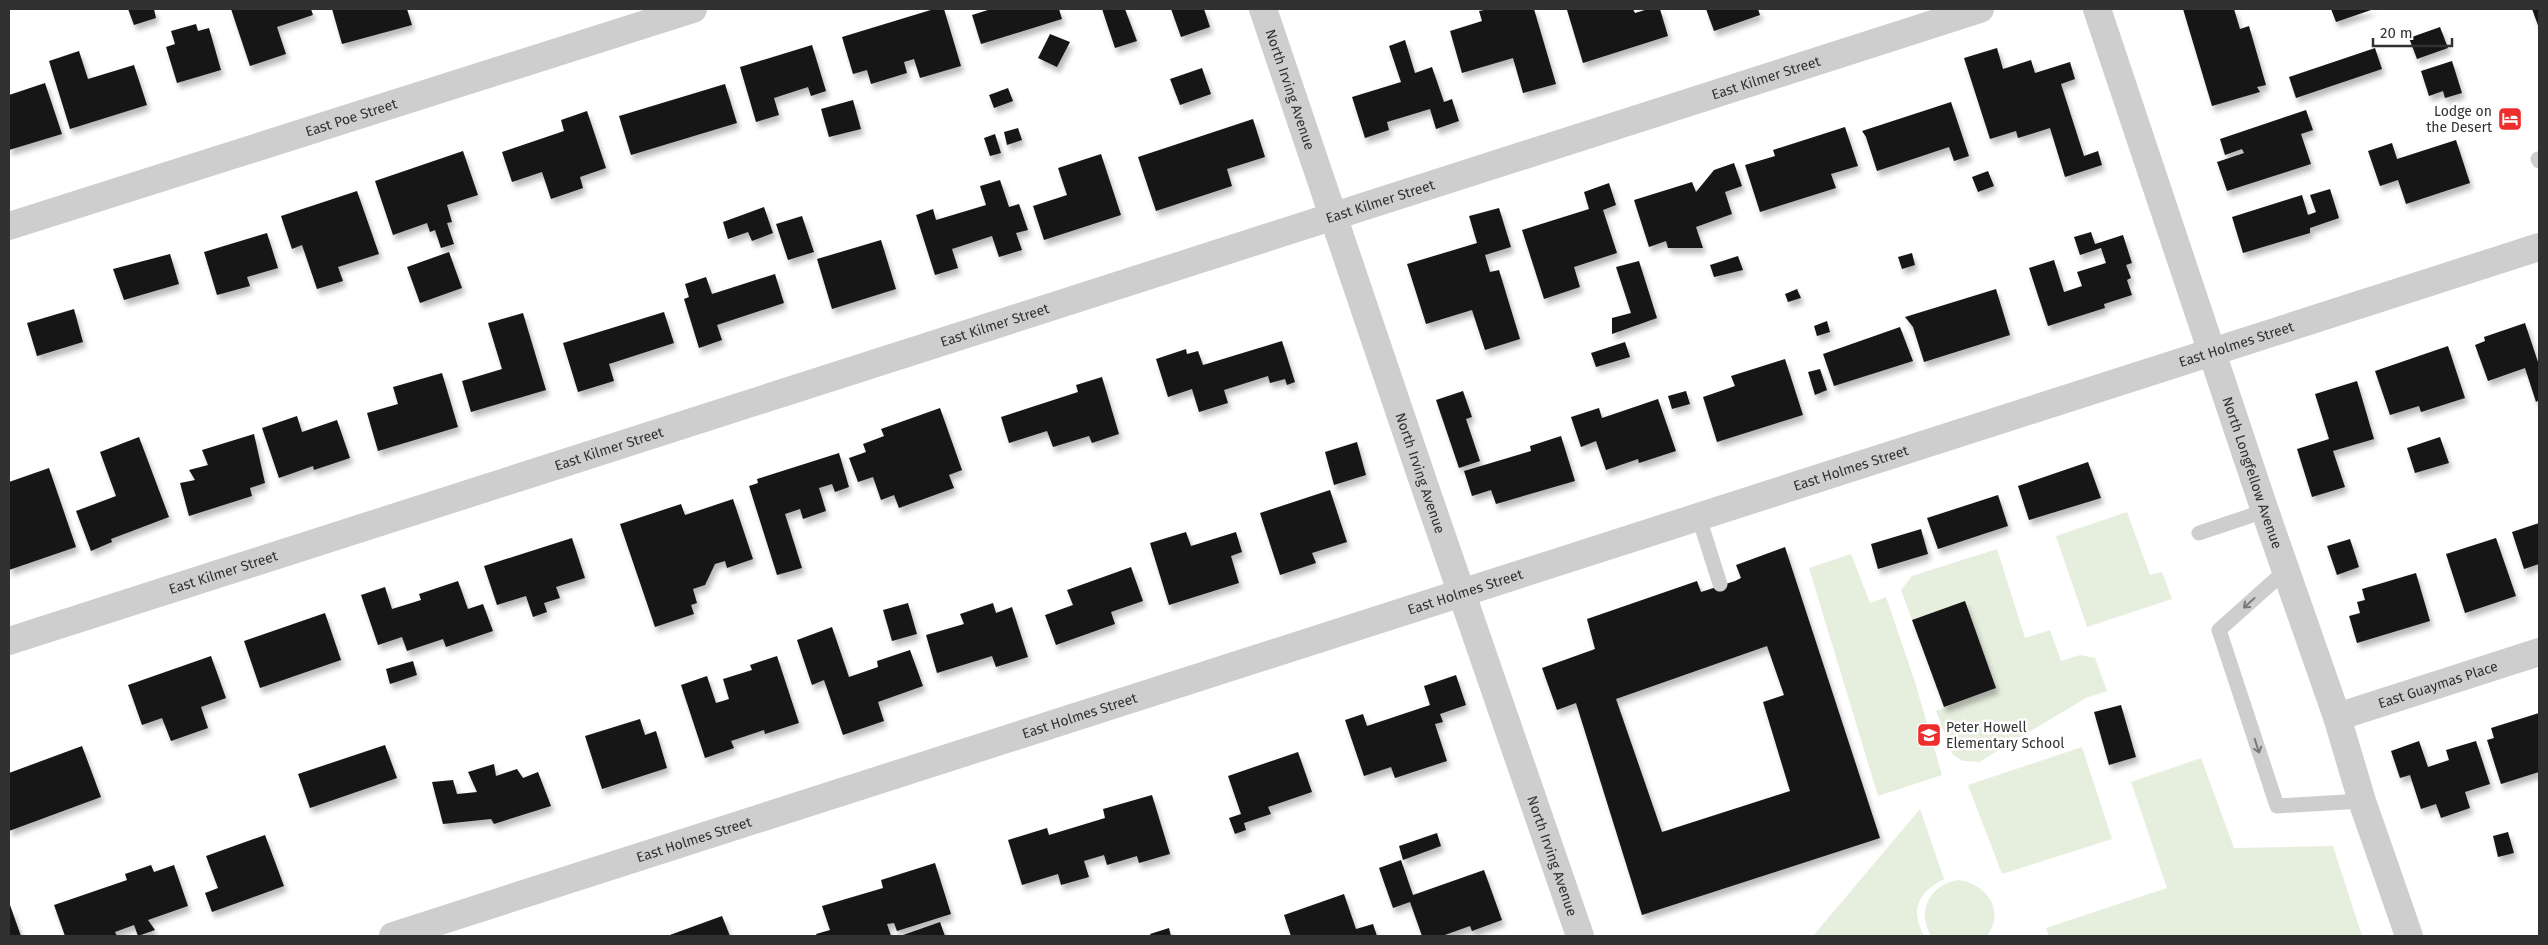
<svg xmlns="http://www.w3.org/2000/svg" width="2548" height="945" font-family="'Fira Sans',sans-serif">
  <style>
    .green { fill: #e6eede }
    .building { fill: #181818; fill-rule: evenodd; filter: url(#shadow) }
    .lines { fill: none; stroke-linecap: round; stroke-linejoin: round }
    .lane { stroke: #cecece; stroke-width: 15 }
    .street { stroke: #cecece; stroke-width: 28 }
    .oneway { stroke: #787878 }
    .labels { text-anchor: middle; stroke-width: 5; stroke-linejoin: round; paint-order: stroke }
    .street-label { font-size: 14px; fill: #313131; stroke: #fff }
    .poi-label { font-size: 14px; fill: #313131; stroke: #fff; text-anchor: end }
  </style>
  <defs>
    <filter id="shadow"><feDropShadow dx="3" dy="5.5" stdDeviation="2.5" flood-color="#0004"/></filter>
  </defs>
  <rect width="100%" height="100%" fill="#fff"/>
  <g class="green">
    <path d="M2127,512l23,63 12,-3 10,27 -85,28 -31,-91z"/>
    <path d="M1997,549l28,89 25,-8 11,31 19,-6 15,3 12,33 -21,7 -107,64 -16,-1 -10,-6 -17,-44 60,-23 -31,-86 -53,18 -11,-30 11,-14z"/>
    <path d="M1851,554l19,49 16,-6 29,85 27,93 -64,21 -69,-228z"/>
    <path d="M2082,747l30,92 -110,35 -34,-89z"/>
    <path d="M2201,758l33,90 99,-2 29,90h-313l-3,-8 121,-40 -36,-106z"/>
    <path d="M1920,809l24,70c-26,14 -34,29 -20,57h-111z"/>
    <path d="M1958,880c28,3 48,31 29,56h-56c-15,-26 -1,-51 27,-56z"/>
  </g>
  <g class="building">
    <path d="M128,9h26l2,9 -22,7z"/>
    <path d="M231,9h80l2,6 -36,12 9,27 -36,12z"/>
    <path d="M332,9h75l5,16 -70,19z"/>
    <path d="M934,9h10l17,57 -41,12 -6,-19 -10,3 3,11 -36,11 -4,-14 -14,4 -11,-37z"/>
    <path d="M991,9h68l3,10 -81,25 -9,-29z"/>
    <path d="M1102,9h23l12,32 -22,7z"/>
    <path d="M1171,9h33l6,18 -29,10z"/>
    <path d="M1489,9h45l22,75 -33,9 -10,-35 -51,15 -12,-42 32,-10 -3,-10z"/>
    <path d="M1571,9h62l2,4 13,-4h12l8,27 -85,27 -16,-53z"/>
    <path d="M1706,9h52l2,6 -46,16z"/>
    <path d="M2183,9h51l6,20 9,-3 17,59 -9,2 3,5 -48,14z"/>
    <path d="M2331,9h43l-38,13z"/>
    <path d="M2532,9h7v19z"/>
    <path d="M196,24l2,7 11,-3 12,42 -44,13 -11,-36 9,-3 -4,-13z"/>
    <path d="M2440,27l8,21 -31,11 -8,-21z"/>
    <path d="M1050,34l20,8 -13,25 -19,-9z"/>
    <path d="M1405,40l10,33 17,-6 12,35 8,-3 7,22 -23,8 -6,-20 -43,13 2,8 -24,8 -13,-41 49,-15 -12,-36z"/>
    <path d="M812,45l14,46 -15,5 -3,-9 -34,11 5,17 -23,7 -16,-55z"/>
    <path d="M1997,48l6,21 28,-9 4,13 35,-11 5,17 -14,5 23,72 14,-5 4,14 -37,12 -15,-49 -32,10 -2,-7 -26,8 -26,-81z"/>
    <path d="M2375,48l7,21 -86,29 -7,-21z"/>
    <path d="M79,51l9,28 46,-14 13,40 -77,24 -21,-68z"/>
    <path d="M2452,61l10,32 -17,5 -2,-7 -14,5 -8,-25z"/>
    <path d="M1202,68l9,26 -31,11 -10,-26z"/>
    <path d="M45,83l17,51 -53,16v-55z"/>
    <path d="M725,84l12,39 -106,32 -12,-39z"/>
    <path d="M1008,88l5,13 -19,7 -5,-13z"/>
    <path d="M853,100l8,29 -32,8 -8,-28z"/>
    <path d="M1951,102l18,54 -15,5 -5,-14 -72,24 -11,-34 -4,-6z"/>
    <path d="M2306,110l7,20 -12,4 10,30 -84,27 -10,-29 27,-9 -2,-4 -17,6 -5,-16z"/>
    <path d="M587,111l19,57 -26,9 3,11 -32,11 -9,-27 -30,10 -10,-30 62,-21 -3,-11z"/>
    <path d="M1253,119l12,38 -38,12 5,17 -76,25 -18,-54z"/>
    <path d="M1845,127l13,39 -27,8 5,14 -76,24 -15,-47 30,-9 -2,-6z"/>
    <path d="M1018,128l4,12 -15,5 -3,-13z"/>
    <path d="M995,134l6,19 -11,3 -6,-18z"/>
    <path d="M2456,140l14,43 -64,21 -8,-24 -18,6 -12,-35 24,-8 5,16z"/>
    <path d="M463,151l15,44 -31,10 5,17 -5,1 7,21 -13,4 -6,-18 -5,2 -3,-9 -34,12 -18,-54z"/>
    <path d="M1101,154l20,61 -77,25 -11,-34 34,-11 -9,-27z"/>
    <path d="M1734,163l8,23 -17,6 7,22 -36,13 7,21h-35l-2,-7 -17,6 -15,-47 58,-18 4,10 18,-22z"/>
    <path d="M1988,171l6,15 -16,6 -6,-15z"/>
    <path d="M1000,180l9,27 10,-3 9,26 -12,3 6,17 -23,7 -7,-21 -40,13 6,19 -23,7 -19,-60 17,-6 3,11 50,-15 -6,-19z"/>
    <path d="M1609,183l7,22 -13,5 14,43 -43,14 6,20 -36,12 -22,-69 67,-21 -5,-17z"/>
    <path d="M2330,189l9,29 -29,10v5l-67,20 -11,-36 70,-22 6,20 8,-3 -6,-17z"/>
    <path d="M357,191l22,63 -41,13 5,14 -26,8 -15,-44 -10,4 -11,-33z"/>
    <path d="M764,207l9,26 -21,8 -4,-9 -20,7 -5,-17z"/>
    <path d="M1499,208l12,39 -26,8 5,17 9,-2 21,69 -35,11 -13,-40 -46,14 -19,-60 70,-21 -8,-27z"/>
    <path d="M802,216l12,36 -26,8 -12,-36z"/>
    <path d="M2091,232l4,12 28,-9 9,28 -6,2 5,13 -4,2 5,15 -28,9 1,4 -57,18 -19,-58 25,-8 10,32 18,-6 -5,-14 29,-9 -5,-15 -21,7 -6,-18z"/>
    <path d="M267,233l11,35 -31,9 3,9 -33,9 -13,-43z"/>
    <path d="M881,240l15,49 -64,20 -15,-50z"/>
    <path d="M449,252l13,36 -42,15 -13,-36z"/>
    <path d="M1912,253l3,12 -13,4 -4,-12z"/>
    <path d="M170,254l9,30 -55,16 -11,-31z"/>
    <path d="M1738,256l5,14 -29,7 -4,-12z"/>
    <path d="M1639,261l18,57 -45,16v-16l19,-5 -15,-46z"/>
    <path d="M775,274l9,29 -67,22 5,15 -23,8 -15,-49 5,-2 -4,-13 21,-7 6,17z"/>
    <path d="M1797,289l4,9 -13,4 -3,-8z"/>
    <path d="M1996,289l14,46 -86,27 -11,-35 -8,-10z"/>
    <path d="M74,309l9,33 -46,14 -10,-33z"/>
    <path d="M664,312l10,31 -65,21 5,17 -36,11 -15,-49z"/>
    <path d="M523,313l23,77 -75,22 -9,-31 40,-12 -14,-46z"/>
    <path d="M1827,321l3,11 -13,4 -3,-10z"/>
    <path d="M2525,323l14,42v35l-3,2 -11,-34 -37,13 -13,-36 10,-4 -1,-4z"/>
    <path d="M1900,327l13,34 -79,25 -11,-32z"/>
    <path d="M1282,341l13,41 -8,3 -2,-6 -15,4 -2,-7 -44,14 4,13 -29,9 -7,-23 -24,8 -12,-38 30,-10 1,5 11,-3 5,14z"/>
    <path d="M1625,342l5,15 -34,10 -5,-14z"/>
    <path d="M2448,346l17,52 -44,14 -2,-6 -29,9 -15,-44z"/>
    <path d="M1785,359l18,56 -86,27 -14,-45 32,-11 -4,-10z"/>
    <path d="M1820,369l7,21 -12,5 -7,-23z"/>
    <path d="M442,373l16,54 -80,24 -11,-38 31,-9 -5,-17z"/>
    <path d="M1102,377l17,57 -27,9 -3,-7 -36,11 -6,-16 -38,12 -8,-26 77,-25 -2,-7z"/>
    <path d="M2357,381l17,58 -41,12 12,36 -33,10 -15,-48 32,-10 -14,-45z"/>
    <path d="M1463,391l9,26 -6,2 14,42 -21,7 -23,-68z"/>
    <path d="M1686,391l4,13 -18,5 -4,-13z"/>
    <path d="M1658,399l18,52 -37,12 -1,-4 -32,11 -10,-29 -15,6 -10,-30 28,-9 3,10z"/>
    <path d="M940,408l22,62 -13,5 5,13 -55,20 -5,-13 -13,5 -8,-23 -15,5 -9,-24 17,-6 -3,-8 21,-8 -3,-7z"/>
    <path d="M297,416l5,16 35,-12 13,38 -36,12 -1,-4 -34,12 -17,-50z"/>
    <path d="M254,434l11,49 -15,5 2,8 -63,20 -9,-33 15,-3 -6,-10 19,-5 -6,-15z"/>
    <path d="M1561,436l14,45 -79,23 -5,-14 -19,6 -8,-25 67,-20 -1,-5z"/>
    <path d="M139,437l30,80 -58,22 1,3 -21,9 -15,-40 40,-15 -16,-44z"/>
    <path d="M2440,437l9,26 -34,10 -8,-25z"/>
    <path d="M1357,442l9,33 -32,10 -9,-33z"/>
    <path d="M839,453l10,34 -14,5 -3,-8 -13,4 7,23 -23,8 -3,-10 -15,5 17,54 -25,7 -28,-89 9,-3 -1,-4z"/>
    <path d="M2088,462l13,36 -72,22 -11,-34z"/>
    <path d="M49,468l27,79 -67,23v-88z"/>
    <path d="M1330,490l17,52 -35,11 4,10 -36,12 -20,-62z"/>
    <path d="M1998,495l10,31 -70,23 -11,-31z"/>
    <path d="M733,499l20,60 -26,9 -2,-7 -10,3 -10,21 -12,4 4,14 -6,2 3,9 -39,13 -35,-103 61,-20 4,11z"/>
    <path d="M2539,523v41l-15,5 -12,-37z"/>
    <path d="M1921,529l7,25 -50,15 -7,-25z"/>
    <path d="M1186,532l5,14 45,-14 6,20 -11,4 8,27 -70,22 -19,-62z"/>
    <path d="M572,538l13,40 -29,9 4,11 -16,5 3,9 -14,5 -7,-21 -29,9 -13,-39z"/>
    <path d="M2496,538l20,58 -51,17 -19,-59z"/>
    <path d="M2350,539l9,28 -22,8 -10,-29z"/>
    <path d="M1785,547l95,291 -238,77 -66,-212 -19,7 -15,-42 53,-19 -8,-30 110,-38 4,11 34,-11 6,-3 -5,-13zM1767,646l17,49 -21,7 27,89 -128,41 -46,-133z"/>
    <path d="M1131,567l12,34 -32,11 4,12 -59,21 -11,-30 28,-10 -6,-15z"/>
    <path d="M2416,573l14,48 -73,22 -8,-27 11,-3 -3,-11 8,-2 -3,-11z"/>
    <path d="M458,581l10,28 15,-5 10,27 -47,16 -3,-8 -36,12 -5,-14 -24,8 -17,-50 24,-8 7,22 29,-9 -2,-6z"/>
    <path d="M1965,601l31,87 -52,19 -32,-87z"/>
    <path d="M908,603l9,31 -25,7 -9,-31z"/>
    <path d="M993,603l3,10 16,-6 16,50 -32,10 -4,-11 -55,17 -11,-38 38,-11 -4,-10z"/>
    <path d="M325,613l16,47 -81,28 -16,-47z"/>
    <path d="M832,627l17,50 29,-10 -1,-6 33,-11 13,36 -45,16 6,19 -41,14 -19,-55 -12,5 -15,-45z"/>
    <path d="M211,656l15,42 -25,9 7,21 -37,13 -9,-23 -20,7 -14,-40z"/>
    <path d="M777,656l22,67 -34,11 -1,-4 -33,11 3,7 -29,10 -24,-73 26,-9 9,27 13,-4 -6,-20 29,-9 -2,-5z"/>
    <path d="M413,661l4,14 -27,9 -4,-15z"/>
    <path d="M1456,675l10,30 -26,9 3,8 -8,2 12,37 -52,17 -4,-11 -27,9 -19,-56 18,-6 4,12 63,-21 -6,-19z"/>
    <path d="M2121,705l15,52 -27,8 -15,-53z"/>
    <path d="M2539,713v59l-38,12 -14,-44 7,-2 -3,-10z"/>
    <path d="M640,719l5,16 11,-4 11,37 -65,21 -17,-53z"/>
    <path d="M2419,741l9,26 21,-7 -3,-10 30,-9 14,43 -25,8 5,16 -29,10 -5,-14 -15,5 -11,-34 -10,3 -9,-27z"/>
    <path d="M385,745l12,33 -87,30 -12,-34z"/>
    <path d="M82,746l19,51 -92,34v-58z"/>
    <path d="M1298,752l14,40 -44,15 3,7 -27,9 2,7 -11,4 -6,-16 12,-4 -13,-38z"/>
    <path d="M494,764l2,12 21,-7 6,9 15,-6 13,34 -57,18 -3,-5 -48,5 -11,-42 21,-2 4,14 20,-2 -9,-20z"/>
    <path d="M1152,795l18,59 -31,9 -2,-7 -30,9 -3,-10 -20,6 5,16 -28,8 -3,-11 -36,11 -14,-45 39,-12 2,7 56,-17 -2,-9z"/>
    <path d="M2508,832l6,21 -16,4 -5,-21z"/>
    <path d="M1437,833l4,13 -38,14 -4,-14z"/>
    <path d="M265,835l19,51 -72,26 -7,-19 13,-5 -12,-32z"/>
    <path d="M1401,860l12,35 71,-25 18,50 -30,11 -2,-5 -28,10h-20l-12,-34 -17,6 -14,-40z"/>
    <path d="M935,863l16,51 -54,17 -3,-8 -7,1 4,12h-74l-1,-2 14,-4 -8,-24 61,-18 -2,-8z"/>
    <path d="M151,865l3,7 20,-7 14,41 -40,14 7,10 -17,6 -4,-11 -19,7 2,4h-52l-11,-31 73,-25 -2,-6z"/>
    <path d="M1344,894l12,35 17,-5 4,12h-86l-7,-21z"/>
    <path d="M10,905l11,31h-12z"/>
    <path d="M722,916l8,20h-63z"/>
    <path d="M940,922l5,14h-42v-1z"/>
    <path d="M1169,928l2,8h-20l-1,-2z"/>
  </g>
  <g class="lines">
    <g class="lane">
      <path d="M2538,159l1,2"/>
      <path d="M1699,518l21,66"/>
      <path d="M2199,533l66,-22"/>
      <path d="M2285,571l-66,59 58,176 85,-5"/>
    </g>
    <g class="street">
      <path id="s1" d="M1263,9l164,484 153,443"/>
      <path id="s2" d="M2097,9l168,502 72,206 25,84 47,135"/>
      <path id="s3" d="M9,226l684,-217"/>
      <path id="s4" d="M9,641l1971,-632"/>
      <path id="s5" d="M2337,717l202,-65"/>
      <path id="s6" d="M393,936l2146,-689"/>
    </g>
  </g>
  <defs><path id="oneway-shaft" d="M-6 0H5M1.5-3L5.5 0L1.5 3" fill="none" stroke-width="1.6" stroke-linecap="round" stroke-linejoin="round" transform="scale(1.25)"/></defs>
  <g class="oneway">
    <use href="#oneway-shaft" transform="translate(2249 603) rotate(138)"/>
    <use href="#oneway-shaft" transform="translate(2257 746) rotate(72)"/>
  </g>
  <defs>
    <symbol id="hotel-square" viewBox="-11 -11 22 22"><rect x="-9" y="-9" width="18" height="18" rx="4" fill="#ed2e2d" stroke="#fff"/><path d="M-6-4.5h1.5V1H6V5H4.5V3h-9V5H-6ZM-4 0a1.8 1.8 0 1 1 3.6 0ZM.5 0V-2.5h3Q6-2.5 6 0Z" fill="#fff"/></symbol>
    <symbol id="school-square" viewBox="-11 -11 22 22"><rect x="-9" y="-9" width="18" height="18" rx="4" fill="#ed2e2d" stroke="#fff"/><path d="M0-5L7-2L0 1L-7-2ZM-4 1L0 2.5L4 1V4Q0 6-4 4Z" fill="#fff"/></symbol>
  </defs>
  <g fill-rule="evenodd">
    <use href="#hotel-square" x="2496" y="105" width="28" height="28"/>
    <use href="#school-square" x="1915" y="721" width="28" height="28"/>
  </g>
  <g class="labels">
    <g class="street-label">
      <text dy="5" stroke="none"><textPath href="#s4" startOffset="1845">East Kilmer Street</textPath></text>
      <text dy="5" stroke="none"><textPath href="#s1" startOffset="85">North Irving Avenue</textPath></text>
      <text dy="5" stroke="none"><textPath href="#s3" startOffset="359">East Poe Street</textPath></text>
      <text dy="5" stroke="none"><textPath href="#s4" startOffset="1440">East Kilmer Street</textPath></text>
      <text dy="5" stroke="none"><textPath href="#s4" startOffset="1035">East Kilmer Street</textPath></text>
      <text dy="5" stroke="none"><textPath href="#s6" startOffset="1936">East Holmes Street</textPath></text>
      <text dy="5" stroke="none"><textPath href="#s4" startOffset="630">East Kilmer Street</textPath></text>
      <text dy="5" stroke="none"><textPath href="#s6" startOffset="1531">East Holmes Street</textPath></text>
      <text dy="5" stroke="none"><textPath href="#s1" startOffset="490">North Irving Avenue</textPath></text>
      <text dy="5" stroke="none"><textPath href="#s2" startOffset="489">North Longfellow Avenue</textPath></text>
      <text dy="5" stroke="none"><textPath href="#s4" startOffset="225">East Kilmer Street</textPath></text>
      <text dy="5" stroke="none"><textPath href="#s6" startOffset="1126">East Holmes Street</textPath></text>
      <text dy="5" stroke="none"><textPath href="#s5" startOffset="106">East Guaymas Place</textPath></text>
      <text dy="5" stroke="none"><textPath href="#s6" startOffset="721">East Holmes Street</textPath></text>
      <text dy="5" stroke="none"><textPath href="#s6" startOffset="316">East Holmes Street</textPath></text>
      <text dy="5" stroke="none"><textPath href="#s1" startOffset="895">North Irving Avenue</textPath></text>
    </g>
    <g class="poi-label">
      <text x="2492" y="116">Lodge on<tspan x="2492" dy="16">the Desert</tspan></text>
      <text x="1946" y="732" text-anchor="start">Peter Howell<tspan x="1946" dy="16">Elementary School</tspan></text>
    </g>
  </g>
  <rect width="2548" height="945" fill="none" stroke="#313131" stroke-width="20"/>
  <path d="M2373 38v8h79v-8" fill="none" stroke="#313131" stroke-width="2.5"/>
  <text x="2380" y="38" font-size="15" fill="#313131" stroke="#ffffff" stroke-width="4" paint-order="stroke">20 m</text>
</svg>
